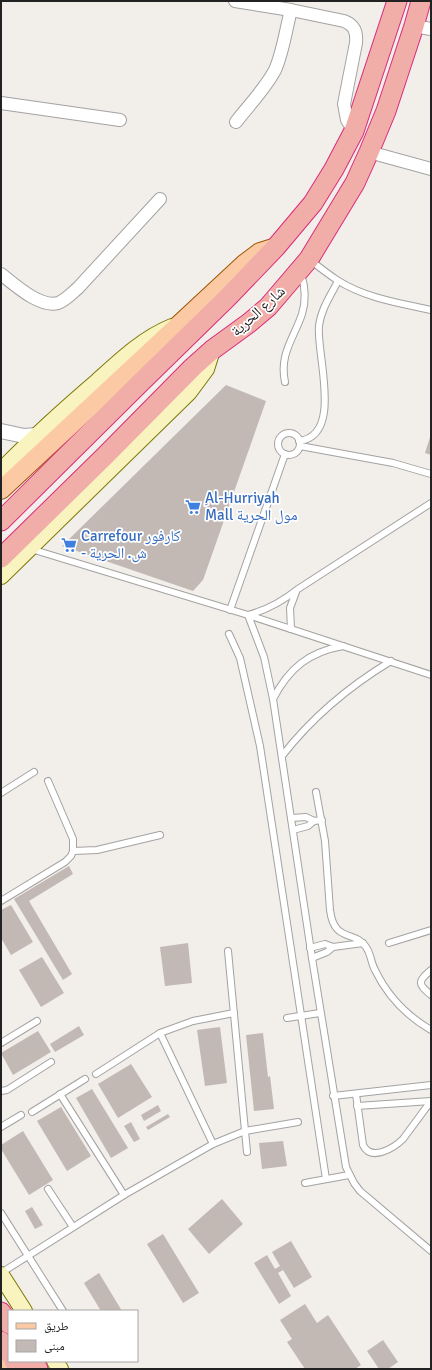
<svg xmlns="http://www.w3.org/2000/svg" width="432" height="1370" font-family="Signika,'Noto Naskh Arabic',sans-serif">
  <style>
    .building { fill: #c2b9b5 }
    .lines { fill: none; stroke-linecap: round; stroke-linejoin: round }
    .service-casing { stroke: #a3a3a3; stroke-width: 8 }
    .minor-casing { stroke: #a3a3a3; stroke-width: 14 }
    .tertiary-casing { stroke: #a3a3a3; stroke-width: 16 }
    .secondary-casing { stroke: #7b7807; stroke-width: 18 }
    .primary-casing { stroke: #9d5602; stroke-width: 20 }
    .trunk-casing { stroke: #d92c7e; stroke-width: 21 }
    .service { stroke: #fff; stroke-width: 6 }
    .minor { stroke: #fff; stroke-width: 12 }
    .tertiary { stroke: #fff; stroke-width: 14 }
    .secondary { stroke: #f9f4bf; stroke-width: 16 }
    .primary { stroke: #fbcaa5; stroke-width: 18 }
    .trunk { stroke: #f1aea9; stroke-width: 19 }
    .labels { text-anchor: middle; stroke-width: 3.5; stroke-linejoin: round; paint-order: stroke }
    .street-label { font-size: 15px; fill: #222; stroke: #fff }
    .shop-label { font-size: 15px; fill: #366cbe; stroke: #fff; text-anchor: start }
  </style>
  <rect width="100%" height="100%" fill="#f2eee9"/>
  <g class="building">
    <path d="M226,385l40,16 -63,179 -10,11 -131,-45z"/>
    <path d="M431,434v21l-6,-2z"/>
    <path d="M69,866l4,8 -44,27 43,73 -9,6 -49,-81z"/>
    <path d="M11,905l22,37 -22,13 -10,-17v-28z"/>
    <path d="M188,943l4,40 -27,3 -5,-39z"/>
    <path d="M42,957l22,36 -23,14 -22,-37z"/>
    <path d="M79,1026l5,9 -29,17 -5,-8z"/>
    <path d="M220,1027l7,56 -22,3 -8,-56z"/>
    <path d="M38,1031l13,21 -38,23 -12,-22z"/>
    <path d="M263,1033l5,44 2,-1 4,33 -20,2 -8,-76z"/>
    <path d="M131,1064l21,33 -34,21 -20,-34z"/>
    <path d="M92,1089l36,59 -17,10 -35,-60z"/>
    <path d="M158,1105l3,6 -17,10 -3,-6z"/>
    <path d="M61,1107l30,49 -24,15 -30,-50z"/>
    <path d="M168,1114l2,3 -22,13 -2,-3z"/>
    <path d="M131,1122l9,17 -6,3 -10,-16z"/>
    <path d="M23,1131l30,49 -24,15 -28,-46v-4z"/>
    <path d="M283,1141l4,25 -25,3 -3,-26z"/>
    <path d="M222,1199l21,25 -34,30 -21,-25z"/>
    <path d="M32,1207l11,18 -8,4 -10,-18z"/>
    <path d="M163,1234l36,59 -16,10 -36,-59z"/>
    <path d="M291,1241l21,36 -18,11 -11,-18 -5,3 13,23 -12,8 -25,-41 13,-8 8,14 5,-3 -8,-14z"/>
    <path d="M99,1273l23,38h-21l-17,-28z"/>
    <path d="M305,1304l12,19 11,-8 33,50 -6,4h-50l-18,-27 5,-3 -12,-19z"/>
    <path d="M383,1340l15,22 -10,7h-9l-12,-18z"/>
  </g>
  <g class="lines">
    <defs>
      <g id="service">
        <path d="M310,260c9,7 18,14 27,20 28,18 62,23 94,30"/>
        <path d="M285,382c-6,-28 9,-44 17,-68 4,-13 3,-28 -1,-40"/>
        <circle cx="289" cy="444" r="11"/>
        <path d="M299,441c45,-5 17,-87 20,-115 2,-17 12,-31 19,-45"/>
        <path d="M300,446l93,17 38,11"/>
        <path d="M31,549l217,66 183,60"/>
        <path d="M230,610l55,-156"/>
        <path d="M248,615l16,42 9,42 39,259 34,209 8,16 6,8 71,60"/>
        <path d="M248,615c19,-5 35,-14 50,-26l133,-86"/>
        <path d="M291,629l-1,-21 6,-16"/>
        <path d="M229,634l11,24 20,88 66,433"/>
        <path d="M273,699c16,-31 36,-47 70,-53"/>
        <path d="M282,756c31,-40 66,-69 109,-95"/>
        <path d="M316,792l9,49 5,69c4,33 25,20 36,37 5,7 5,16 9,23 12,25 32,46 56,60"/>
        <path d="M1,793l33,-21"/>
        <path d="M291,818l15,-1 8,4 8,-1"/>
        <path d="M293,830l15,-4 6,-5"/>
        <path d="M73,851l24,-1 63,-15"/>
        <path d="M1,901l64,-39 6,-6 2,-5v-12l-25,-58"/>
        <path d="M389,943l42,-13"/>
        <path d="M310,948l15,-4 8,3 30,-4"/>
        <path d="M228,951l19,201"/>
        <path d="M312,958l15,-6 6,-5"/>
        <path d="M431,970c-14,12 -13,14 0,25"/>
        <path d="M287,1018l33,-5"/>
        <path d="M160,1033l53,111"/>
        <path d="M1,1043l36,-22"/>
        <path d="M96,1074l64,-41 33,-12 41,-8"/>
        <path d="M1,1091l6,-1 44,-28"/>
        <path d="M60,1094l64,101"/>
        <path d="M356,1094l7,51c8,17 31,3 40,-6l28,-38"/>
        <path d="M333,1096l98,-11"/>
        <path d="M357,1106l74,-5"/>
        <path d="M32,1112l53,-33"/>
        <path d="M1,1127l20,-12"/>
        <path d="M305,1183l44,-8"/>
        <path d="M48,1189l25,38"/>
        <path d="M1,1213l62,98"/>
        <path d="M1,1273l123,-78 89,-51 32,-13 53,-9"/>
      </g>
      <g id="minor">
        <path d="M235,1l56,9 53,11c10,4 13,10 12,22l-12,61 3,16 7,11"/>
        <path d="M414,26l17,3"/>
        <path d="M1,103l119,17"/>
        <path d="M236,122c13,-17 29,-33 39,-52 8,-18 11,-41 16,-60"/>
        <path d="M369,152l62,17"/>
        <path d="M1,274c14,11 39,34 57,29 8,-3 14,-10 20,-15l82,-89"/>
      </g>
      <path id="tertiary" d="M1,431l23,5 12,-1"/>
      <g id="secondary">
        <path d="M1,471c31,-32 63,-61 97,-90 23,-21 45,-42 74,-54"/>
        <path d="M1,576l188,-184 17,-23 6,-19"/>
        <path d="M1,1275l23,36"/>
        <path d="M55,1361l5,8"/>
      </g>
      <g id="primary">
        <path d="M1,490l243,-226 16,-12 16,-5"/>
        <path d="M1,1364l3,5"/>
      </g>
      <g id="trunk">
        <path d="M1,521l138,-137 89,-87 48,-50 37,-44 21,-34 20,-38 43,-130"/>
        <path d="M1,558l104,-102 88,-89 19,-17 37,-27 19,-16 41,-48 46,-76 14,-31 17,-41 28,-85 7,-25"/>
        <path d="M1,1312l8,12"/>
        <path d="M1,1341l8,12"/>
        <path d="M14,1361l5,8"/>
        <path d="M33,1361l5,8"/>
      </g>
    </defs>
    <use href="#service" class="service-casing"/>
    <use href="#minor" class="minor-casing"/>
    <use href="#tertiary" class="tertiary-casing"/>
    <use href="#secondary" class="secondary-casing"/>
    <use href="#primary" class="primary-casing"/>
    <use href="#trunk" class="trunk-casing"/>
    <use href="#service" class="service"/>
    <use href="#minor" class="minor"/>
    <use href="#tertiary" class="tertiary"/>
    <use href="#secondary" class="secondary"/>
    <use href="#primary" class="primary"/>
    <use href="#trunk" class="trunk"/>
  </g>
  <defs>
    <symbol id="supermarket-bare" viewBox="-9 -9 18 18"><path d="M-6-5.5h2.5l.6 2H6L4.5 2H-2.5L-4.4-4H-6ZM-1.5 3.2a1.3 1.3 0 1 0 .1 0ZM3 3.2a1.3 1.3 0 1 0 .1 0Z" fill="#3f7fe0" stroke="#fff" stroke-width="2.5" paint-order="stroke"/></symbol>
  </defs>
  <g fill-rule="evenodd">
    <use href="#supermarket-bare" x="182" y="496" width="22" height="22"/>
    <use href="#supermarket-bare" x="58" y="534" width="22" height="22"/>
  </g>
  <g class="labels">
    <g class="street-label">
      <text transform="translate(258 311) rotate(-42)" y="5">شارع الحرية</text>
    </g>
    <g class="shop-label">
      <text x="205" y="503">ِAl-Hurriyah<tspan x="205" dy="17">Mall مول الحرية</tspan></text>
      <text x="81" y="541">Carrefour كارفور<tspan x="81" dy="17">- ش. الحرية</tspan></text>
    </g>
  </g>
  <rect width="432" height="1370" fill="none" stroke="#222222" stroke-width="4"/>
  <rect x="8" y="1310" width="130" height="52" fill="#ffffff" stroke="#a7a7a7"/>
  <rect x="16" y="1323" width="20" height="6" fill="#fbcaa5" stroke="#a7a7a7"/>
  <text x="44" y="1330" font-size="12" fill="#222222">طريق</text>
  <rect x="16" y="1340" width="20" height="12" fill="#c2b9b5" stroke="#a7a7a7"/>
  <text x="44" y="1350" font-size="12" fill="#222222">مبنى</text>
</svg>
